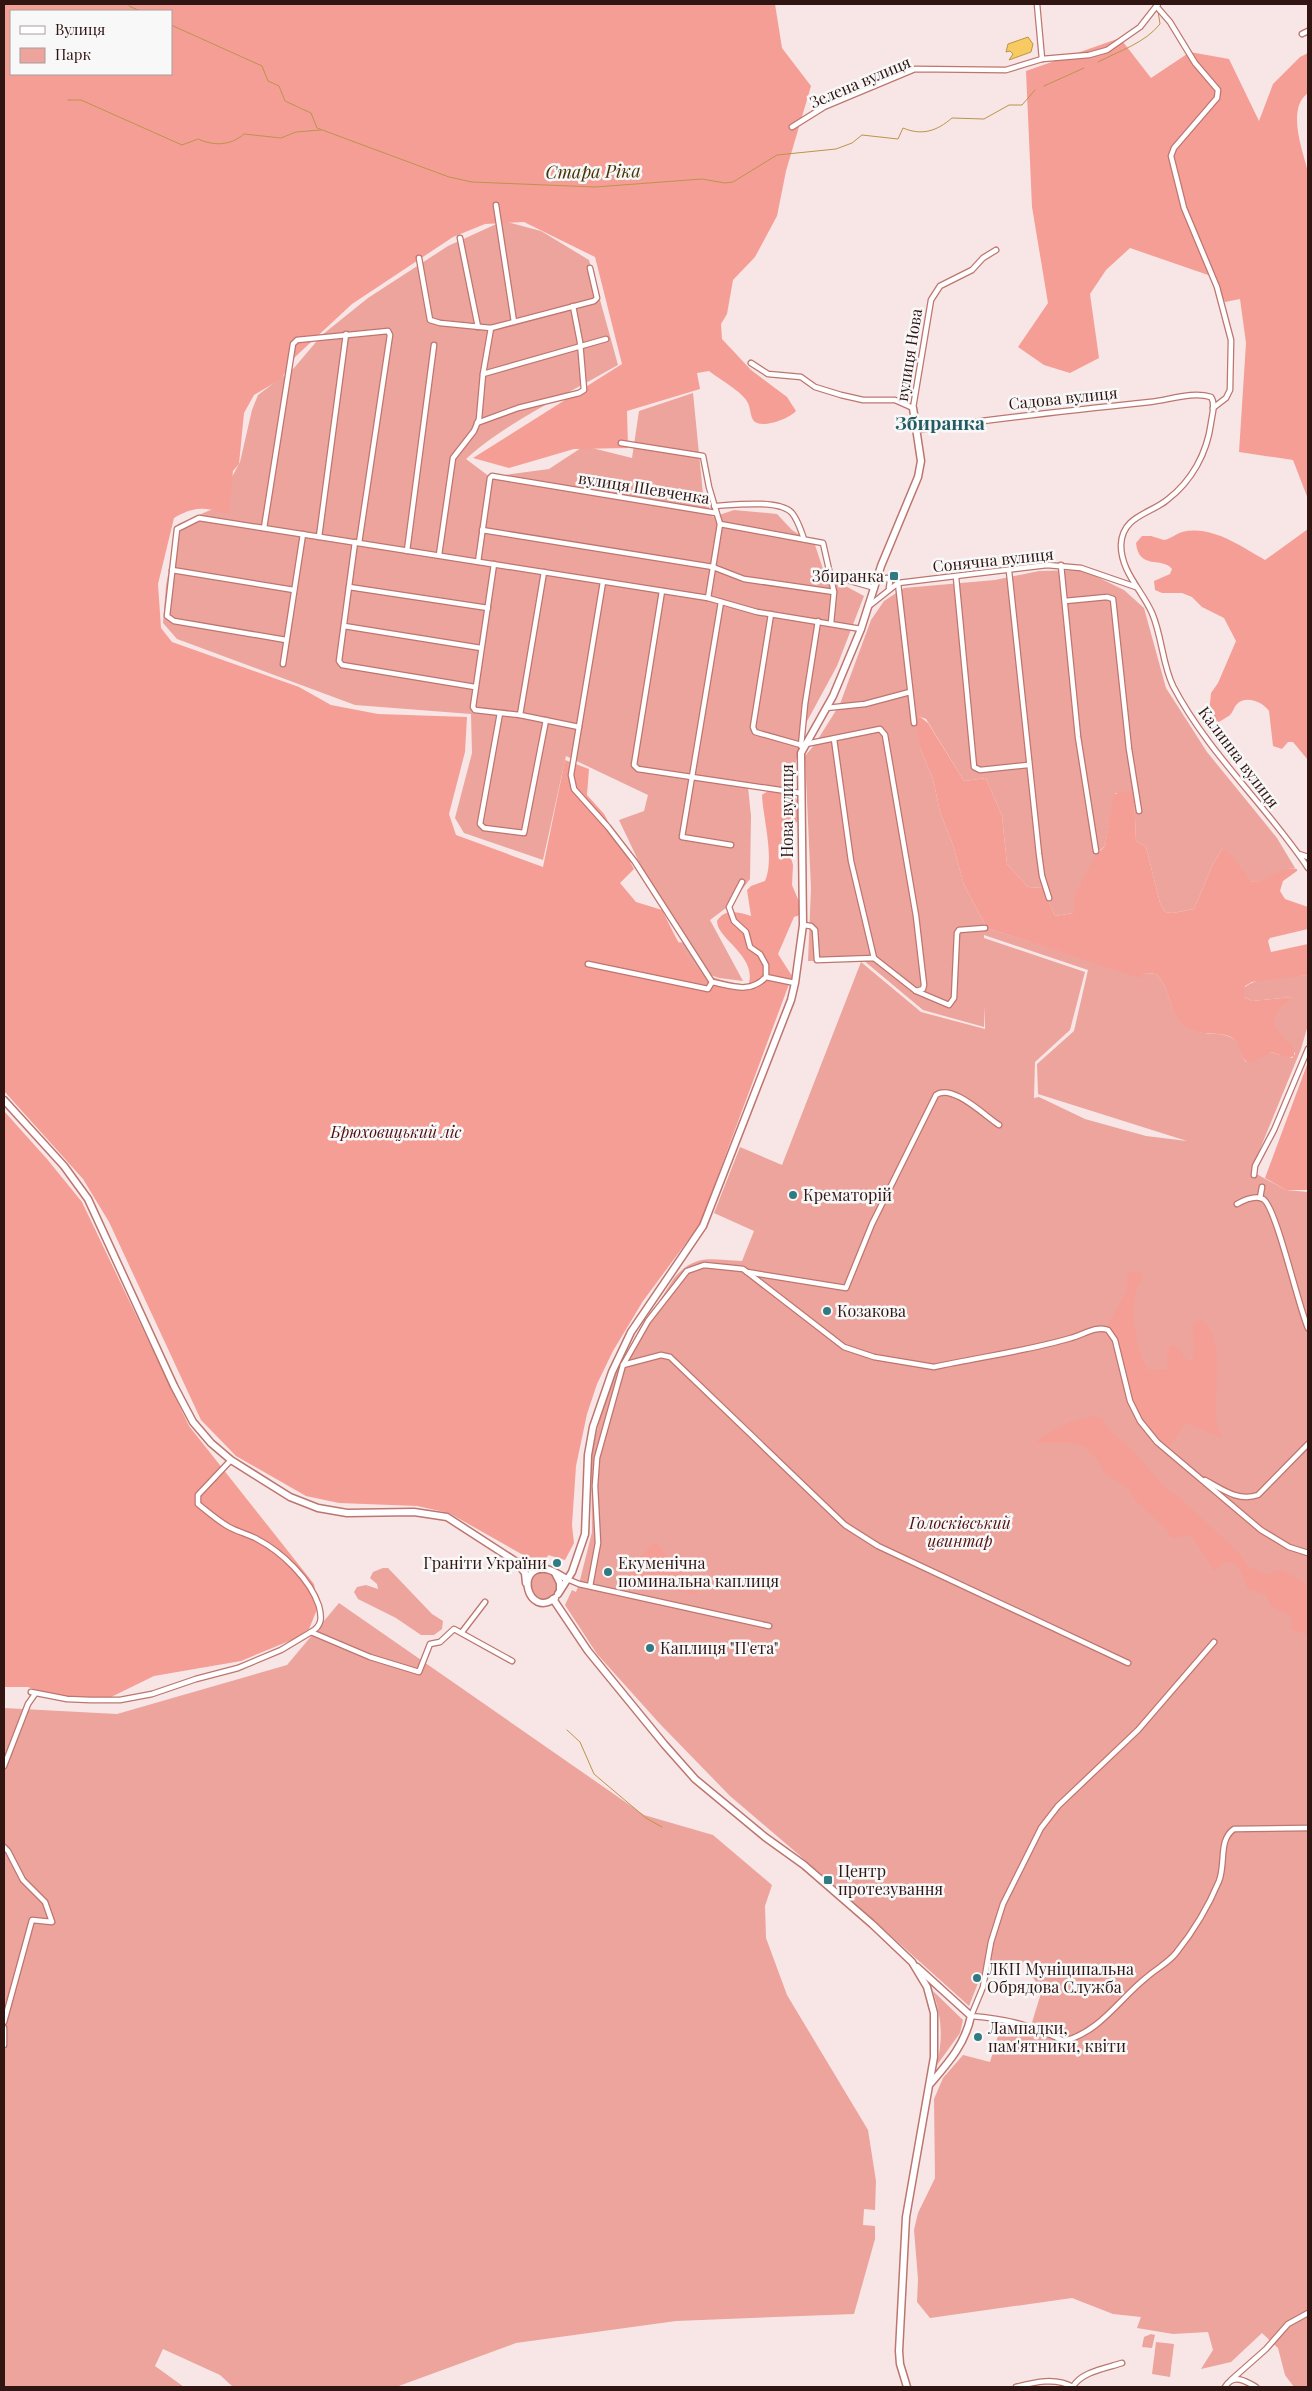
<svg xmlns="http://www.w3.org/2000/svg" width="1312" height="2391" font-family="'Playfair Display',serif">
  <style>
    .green { fill: #eca49d; fill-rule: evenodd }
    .forest { fill: #f59e96; fill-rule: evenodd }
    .water { fill: #f8ca62; stroke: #bc944a }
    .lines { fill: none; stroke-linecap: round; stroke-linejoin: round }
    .stream { stroke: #bc944a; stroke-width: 1 }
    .street-casing { stroke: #bd766f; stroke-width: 7 }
    .secondary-casing { stroke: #bd766f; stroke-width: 9 }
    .street { stroke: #fff; stroke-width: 4.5 }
    .secondary { stroke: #fff; stroke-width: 6 }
    .poi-dot { fill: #327a82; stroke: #f8f8f8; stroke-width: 2 }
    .labels { text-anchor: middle; stroke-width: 5; stroke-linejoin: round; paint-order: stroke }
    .street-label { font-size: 16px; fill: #311513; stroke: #f8f8f8 }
    .poi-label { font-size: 16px; fill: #311513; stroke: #f8f8f8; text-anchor: start }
    .park-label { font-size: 16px; font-style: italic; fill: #510e0f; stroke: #f8f8f8 }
    .water-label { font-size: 18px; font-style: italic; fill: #453304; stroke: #f8f8f8 }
    .quarter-label { font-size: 19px; font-weight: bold; fill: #225c62; stroke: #f8f8f8 }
  </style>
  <rect width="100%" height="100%" fill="#f7e6e5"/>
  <g class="green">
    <path d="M503,221l38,10 48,29 29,105c-47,27 -113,58 -152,94l24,18 59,-8 35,-23 48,12 7,-47 54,-18 10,101 10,23 21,-7 43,4 15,16 23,15 10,30 39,21 -27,70 -32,59 -16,64 -41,-2 3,29 -1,63 -20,26 -20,15 33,61 -24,-3 -124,-41 95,6 -44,-66 -27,-57 25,-9 4,-16 -82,-39 -23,104 -79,-27 -9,-15 17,-65 -1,-39 -116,-9 -178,-66 -14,-16 3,-38 12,-61 37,-16 25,-46 12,-52 6,-15 36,-27 28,-33 46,-37 80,-52z"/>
    <path d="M1083,570l41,20 20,18 22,80 41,64 70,86 18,30c-14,0 -27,13 -42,14l-31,-33 -10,17 -18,43 -21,4 -8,-1 -5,-9 -14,-56 -10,-6 -2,-48h-19l-10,53 -6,5 -26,62 -18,3 -12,-28 -15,-1 -21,-23 -5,-48 -16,-38 -22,3 -38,-62 -8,-3 2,32 13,31 7,33 13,33 11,40 23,43 152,49 7,-4 10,1c14,13 13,36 27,50 14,15 35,5 51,15 8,5 5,16 12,23l24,-10 22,6 3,-4c-3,-13 -25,-22 -21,-36 3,-9 14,-13 18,-21l-40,4 -8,-4v-9c12,-12 47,-12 64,-13v50l-7,24 -50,122 35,19 22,2v1195h-14l-9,-12 -7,-27 -16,-15 -31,29 -30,7 12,-19 -5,-18 -35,2 -36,-6 4,-11 -28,-3 -41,-16 -142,20 -13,-16 1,-23 -4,-49 4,-17 17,-35 -1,-79 9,-21 20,-23 27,7 11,-36 28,6 13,-42 -19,-26 -43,14 -11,28 -129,-116 -110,-94 -70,-72 -63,-70 -32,-49 7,-15 4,2 3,-8 13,-52 -1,-77 11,-44 14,-41 58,-92c22,-25 37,-18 68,-17l12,-30 -40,-18 26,-66 42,18 79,-203 60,50 64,17v-23l-1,21 -61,-17 -60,-50 -55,1 3,-73 -6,-132 10,-12 25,-40 31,-84 13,-19 20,-13 91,-8 44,-9zM984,935l104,35 -14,61 -37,33 1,30 149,47 -41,-5 -61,-17 -46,-22 -5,1 1,-36 35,-32 15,-58 -101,-34z"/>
    <path d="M383,1568h5l44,46 11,7 -1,8 -8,6h-13l-25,-17 -38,-19 -4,-7 3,-5 9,-2 12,4 -1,-5 -7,-6 3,-6z"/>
    <path d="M549,1570l11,13 -7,16 -19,1 -6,-20 7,-9z"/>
    <path d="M339,1603l305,212 69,20 59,50 -7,21 1,32 21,57 81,135 8,51 -1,29 -11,-1 -1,16 12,1v13l-21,75 -178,7 -160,22 -120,44h-163l-13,-12 -57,-26 -8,17 29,21h-180v-679l113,6 170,-49z"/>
    <path d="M933,1991l30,29 -3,13 -23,32c6,-29 5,-45 -4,-74z"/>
    <path d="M1151,2334l4,1 -3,13 -10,-1 2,-10z"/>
    <path d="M1156,2342l18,2 -4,33 -18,-3z"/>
  </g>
  <g class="forest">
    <path d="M4,4h771l7,44 29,38 -25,85 -9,45 -22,41 -22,23 -6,34 -6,10 1,15 29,31 36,27 9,14c-6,7 -29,16 -39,12 -7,-2 -6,-14 -9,-20 -5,-11 -29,-24 -39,-32l-12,2 3,16 -73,22 1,37 -54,1 -65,19 -36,-10 149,-94 -27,-107 -71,-35 -39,2 -32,13 -101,67 -57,53 -14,22 -27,16 -10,18 -5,51 -6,7 -4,43c-24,-6 -32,-9 -55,4l-16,66 3,44 11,14 127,45 32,18 47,9 89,3 -2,35 -16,62 7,21 87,32 22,-107 24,9 -2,26 17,19 30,55 -14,14 16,19 26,8c10,19 22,48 38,61 9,7 34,12 46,14l3,-2c7,-28 -32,-44 -32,-62 9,-14 22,-8 34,-5l-4,-26 4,-4 14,-5c10,-23 -2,-62 -3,-86 4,-4 9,-4 15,-3 19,1 29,11 20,30l-5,2 -4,22 5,19 -1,20 8,19v11l-6,2 -16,37 14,22 -92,248 -57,77 -30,50 -16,33 -10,30 -11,52 -4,59 2,18 -9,17 -17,-5 -2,6 -14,-1 -83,-47 -32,-7 -78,-3 -33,-7 -70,-40 -35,-36 -92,-198 -26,-43 -79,-88zM11,11h160v63h-160z"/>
    <path d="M1120,38l31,40 39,-26 39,7 30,62 14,-37 27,-27 8,-4v40c-22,16 -5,58 0,79v327l-15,-39 -54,-8 7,-109 -6,-44 -15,3 -14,-26 -81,-28 -24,22 -16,24 9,64 -29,15 -26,-8 -26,-18 30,-44 -16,-96 -6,-136z"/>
    <path d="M1308,529v231l-15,-18h-5l-6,7 -9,-3 -4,-35c-6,-9 -23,-16 -32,-7 -3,3 -4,8 -7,11 -1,1 -14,9 -17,10l-5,-2 3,-30 7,-10 18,-42 -12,-23 -22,-11 -10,-10 -10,-4h-20l-7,-3 -1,-9 16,-7 2,-5c-10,-13 -33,2 -36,-26l6,-7h9l13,4c7,-1 11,-6 18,-8 30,-7 58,14 83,28z"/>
    <path d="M919,716l9,7 36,58 22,-3 16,38 5,48 21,23 15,1 12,28 18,-3 3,-21 20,-37 9,-9 9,-52 11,-3 9,1 2,49 10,6 14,56 5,9 8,1 21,-4 18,-43 10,-17 6,3 25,30c14,-1 30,-17 44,-13v2l-14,10 -3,10 5,8 23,8v22l-38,9 -2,3 3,11 37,-8v31l-56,7 -7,4 -1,11 8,4 40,-4c-2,5 -7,8 -11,12 -17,16 3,26 13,39v8l-5,2 -18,-6 -18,10h-6c-9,-6 -5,-19 -16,-25 -16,-7 -34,1 -48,-12 -14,-14 -13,-38 -27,-51l-10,-1 -7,5 -152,-50 -23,-43 -11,-40 -13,-33 -7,-33 -13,-31 -5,-26 1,-5z"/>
    <path d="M1308,1062v128h-22l-21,-12z"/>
    <path d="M4,1111l43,48 35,43 107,224 125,158 4,23 -9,22 -15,10 -53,22 -87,15 -47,23 -17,1 -43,-6 -19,-7h-24z"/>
    <path d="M1132,1271l9,2 3,4c-2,4 -7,8 -8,13 -5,23 -1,60 13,80l18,-1v-19l5,-5 5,2 10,13h5l2,-7 -1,-29 7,-4c27,12 14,72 16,95 0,8 4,15 6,23l-36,-15 -18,25 -26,-28 -10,-20 -16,-60 -9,-14 20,-36v-17z"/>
    <path d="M1095,1416l7,3 11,15 20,16 32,38 12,7 63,59 8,12 21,9 5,-4 8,-1 26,15v50l-17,-6 1,-13 -21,-10 -6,-12 -17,-5c-6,-13 -6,-27 -24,-27l-7,8h-4l-21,-34 -4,-1 -16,4 -6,-10 -32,-30 -5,-10 -25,-17 -6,-11 -13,-14 -13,-4h-36l2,-4 31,-17z"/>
    <path d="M653,1543l5,2 40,48 -1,2 -59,-13 -8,-13z"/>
  </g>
  <path class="water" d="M1028,37l5,7 -2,8 -22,8 4,-6 -3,-3 -4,1 2,-8z"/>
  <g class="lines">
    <g class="stream">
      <path d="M129,6l11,5"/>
      <path d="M171,25l91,41 6,15 11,5 6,15 26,12 6,15 132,49 23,5 123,5 107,-8 23,4 8,-1 44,-27 59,-6 16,-6 10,-8 36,4 5,-11c19,8 34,3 49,-10l32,1 25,-14h13l13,-15"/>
      <path d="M1098,62c21,-11 47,-19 62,-38l-2,-13"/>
      <path d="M1044,86l40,-18"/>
      <path d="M68,100h13l101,45 16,-6c16,7 32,7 46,-5l37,4 15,-6 25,-2"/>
      <path d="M567,1730l13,12 14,32 52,44 16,9"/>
    </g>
    <defs>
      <g id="street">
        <path d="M1037,4l5,55"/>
        <path d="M1157,7l13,15 25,41 23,27 -1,8 -43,50 -3,8 13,52 33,79 14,53 -1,50 -4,8 -13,10"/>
        <path d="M1302,34l6,-3"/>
        <path d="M792,127l32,-20 91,-38 91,1 36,-11 47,-4 18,-5 33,-23 18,-23"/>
        <path d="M496,205l18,117"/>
        <path d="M460,238l18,89"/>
        <path d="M419,258l11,62 10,3 51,5"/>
        <path d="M751,363l17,11 33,3 14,10 26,8 22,5h32l18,8 18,-108 9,-14 32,-16 11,-12 13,-8"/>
        <path d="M483,374l8,-46 103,-27 3,-3 -7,-30"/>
        <path d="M477,423l41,-15 61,-15 5,-3 -4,-48 -7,-36"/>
        <path d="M918,430c78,-12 155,-20 232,-28 19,-2 43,-11 61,-5 5,7 1,18 0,26 -4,30 -19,58 -44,77 -17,14 -45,16 -46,45 0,27 21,45 31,68 10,23 10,50 21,73 35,67 93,119 135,182"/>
        <path d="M621,443l82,13 6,31 11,37 -12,74"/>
        <path d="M714,506c18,-1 66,-7 78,7 6,7 9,18 12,26"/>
        <path d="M720,524l103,19 11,49 -3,31"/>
        <path d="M264,528l29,-184 4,-4 91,-9 2,4 -31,208"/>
        <path d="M482,530l231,37 31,12 90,13"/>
        <path d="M319,537l27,-203"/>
        <path d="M355,542l-16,119 3,4 133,22"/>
        <path d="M407,551l27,-206"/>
        <path d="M439,555l14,-97 21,-27 5,-12 4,-45 123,-35"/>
        <path d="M478,562l12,-84 2,-2 224,37"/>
        <path d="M494,564l-21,143 2,3 45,5"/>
        <path d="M1061,565l17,172 18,114"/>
        <path d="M172,570l122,20"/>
        <path d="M1009,571l30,283 3,22 7,22"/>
        <path d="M544,572l-24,143 59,12"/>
        <path d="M829,575l46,13"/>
        <path d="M956,577l18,190 6,3 48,-5"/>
        <path d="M878,580l9,-2 3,3 -1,7"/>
        <path d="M603,582l-32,193 3,14 34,38 27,35 77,120"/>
        <path d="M898,583l16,140"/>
        <path d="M349,587l139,21"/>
        <path d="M662,591l-28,174 4,4 162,24"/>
        <path d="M1065,601l42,-4 6,2 16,150 10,62"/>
        <path d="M721,602l-39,235 49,8"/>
        <path d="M869,606l29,-23 149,-18 34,3 55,19"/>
        <path d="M771,614l-18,113 2,5 46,13 79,-16 5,6 31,181 8,69 -1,4 -7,2"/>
        <path d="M344,626l137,22"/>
        <path d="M286,640l-112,-19 -7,-5 10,-87 22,-11 509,80 49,14 104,17"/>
        <path d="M283,664l20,-130"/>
        <path d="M826,708l39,-4 45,-12"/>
        <path d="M500,713l-20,111 4,4 40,5 22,-113"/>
        <path d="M834,739l17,122 23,97"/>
        <path d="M801,746l4,-42 13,-83"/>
        <path d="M1299,854l9,3"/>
        <path d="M742,882l-13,25 5,14 12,11 4,15 10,7 6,11v12"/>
        <path d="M803,925l8,1 4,4 2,30 57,-2 42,33 33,14 5,-7 3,-65 2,-3 26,-2"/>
        <path d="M588,964l120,25 4,-7c20,4 38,12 54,-5l29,6"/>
        <path d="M1254,1175l1,-9 19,-36 34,-81"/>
        <path d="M1260,1198l2,-11"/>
        <path d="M1237,1204c7,-4 18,-9 26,-5 13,7 35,107 45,129"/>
        <path d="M747,1272l99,16 26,-64 64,-129c16,-12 49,21 63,30"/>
        <path d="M623,1365l38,-10 9,2 175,168 33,21 250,117"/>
        <path d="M231,1460l-33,35v9c10,8 20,17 31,23 9,5 19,7 28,12 25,13 53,40 62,67 3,12 3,20 -8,26"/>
        <path d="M1205,1480c17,9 33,22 53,15l50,-51"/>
        <path d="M567,1579l12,5 190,42"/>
        <path d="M590,1586l8,-43 -3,-57 2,-28 26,-93 25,-44 39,-50 17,-6 39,4 101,78 30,10 60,10c46,-10 93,-16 137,-29 12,-3 26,-13 37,-8l7,10 15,61 10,20 17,21 104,88 28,17 19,6"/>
        <path d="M462,1632l23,-30"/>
        <path d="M1214,1642l-76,88 -80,76 -17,22 -38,76 -12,38 -8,45 -12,29c36,3 60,9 93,25 36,-9 55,-42 83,-64 9,-8 21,-14 29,-24 17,-21 33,-48 43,-72 7,-18 -1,-41 15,-52l74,-1"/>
        <path d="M31,1692l36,7 23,1h30l32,-6 44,-15 42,-11 43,-18 30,-18 59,25 49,15 11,-28 10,-2 14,-13 58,32"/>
        <path d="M4,1766l24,-62 7,-10"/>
        <path d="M4,1847l4,4 15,29 22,22 7,20 -20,-2 -28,102"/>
        <path d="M4,2028v17"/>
        <path d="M1231,2380l35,-31 22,-25 20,-11"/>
        <path d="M1016,2387c19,-5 39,-10 57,0"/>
        <path d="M1073,2387c7,-15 34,-19 49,-24"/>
        <path d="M1225,2387c8,-14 21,-6 31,0"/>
      </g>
      <g id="secondary">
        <path d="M4,1100l60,66 24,33 86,187 19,36 18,21 20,17 59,37 28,11 29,5 67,-1 33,5 68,44 25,8"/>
        <path d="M518,1564l7,9 1,10"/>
        <path d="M555,1573l5,10v6"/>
        <path d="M558,1594l14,-22 13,-38 3,-79 5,-28 19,-55 19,-40 72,-106 88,-226 4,-17 8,-58 -2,-172 32,-57 28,-67 20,-63 37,-89 3,-16 -8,-53"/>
        <path d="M555,1598c-27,21 -41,-33 -9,-29 7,1 15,7 21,10"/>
        <path d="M553,1599l35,52 76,93 31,35 70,58 39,28 68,59 40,38 15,25 7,26v44l-28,160 -7,134 1,13 7,23"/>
        <path d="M917,1967l54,49c-6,28 -22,46 -40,67"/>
      </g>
    </defs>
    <use href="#street" class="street-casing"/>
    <use href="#secondary" class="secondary-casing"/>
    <use href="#street" class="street"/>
    <use href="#secondary" class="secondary"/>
  </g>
  <g class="poi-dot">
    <rect x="889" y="571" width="10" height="10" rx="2.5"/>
    <circle cx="793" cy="1195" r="5"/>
    <circle cx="827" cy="1311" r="5"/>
    <circle cx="557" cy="1563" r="5"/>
    <circle cx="608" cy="1572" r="5"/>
    <circle cx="650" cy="1648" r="5"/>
    <rect x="823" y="1875" width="10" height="10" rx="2.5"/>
    <circle cx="977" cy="1978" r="5"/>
    <circle cx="978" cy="2037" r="5"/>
  </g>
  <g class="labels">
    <g class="street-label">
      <text transform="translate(860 82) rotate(-23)" y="6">Зелена вулиця</text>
      <text transform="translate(909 355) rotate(-81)" y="6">вулиця Нова</text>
      <text transform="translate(1063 398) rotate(-6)" y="6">Садова вулиця</text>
      <text transform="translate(644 488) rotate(9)" y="6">вулиця Шевченка</text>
      <text transform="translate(993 560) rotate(-6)" y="6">Сонячна вулиця</text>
      <text transform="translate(1239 757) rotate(53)" y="6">Калинна вулиця</text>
      <text transform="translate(787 811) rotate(-90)" y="6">Нова вулиця</text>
    </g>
    <g class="poi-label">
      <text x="884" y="582" text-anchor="end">Збиранка</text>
      <text x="803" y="1201">Крематорій</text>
      <text x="837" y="1317">Козакова</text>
      <text x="547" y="1569" text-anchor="end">Граніти України</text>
      <text x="618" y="1569">Екуменічна<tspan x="618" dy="18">поминальна каплиця</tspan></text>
      <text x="660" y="1654">Каплиця "П'єта"</text>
      <text x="838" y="1877">Центр<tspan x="838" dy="18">протезування</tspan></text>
      <text x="987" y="1975">ЛКП Муніципальна<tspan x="987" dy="18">Обрядова Служба</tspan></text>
      <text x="988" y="2034">Лампадки,<tspan x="988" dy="18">пам'ятники, квіти</tspan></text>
    </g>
    <g class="park-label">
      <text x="396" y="1138">Брюховицький ліс</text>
      <text x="960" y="1529">Голосківський<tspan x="960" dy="18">цвинтар</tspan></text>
    </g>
    <g class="water-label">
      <text transform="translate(593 172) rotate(-1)" y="6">Стара Ріка</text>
    </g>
    <g class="quarter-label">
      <text x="940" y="430">Збиранка</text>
    </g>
  </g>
  <rect width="1312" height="2391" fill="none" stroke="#311513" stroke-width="10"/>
  <rect x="10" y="10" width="162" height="65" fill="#f8f8f8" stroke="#a89d9c"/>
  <rect x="20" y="26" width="25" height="8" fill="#ffffff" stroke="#a89d9c"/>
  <text x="55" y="35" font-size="15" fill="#311513">Вулиця</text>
  <rect x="20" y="48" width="25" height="15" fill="#eca49d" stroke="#a89d9c"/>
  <text x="55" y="60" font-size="15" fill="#311513">Парк</text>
</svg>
